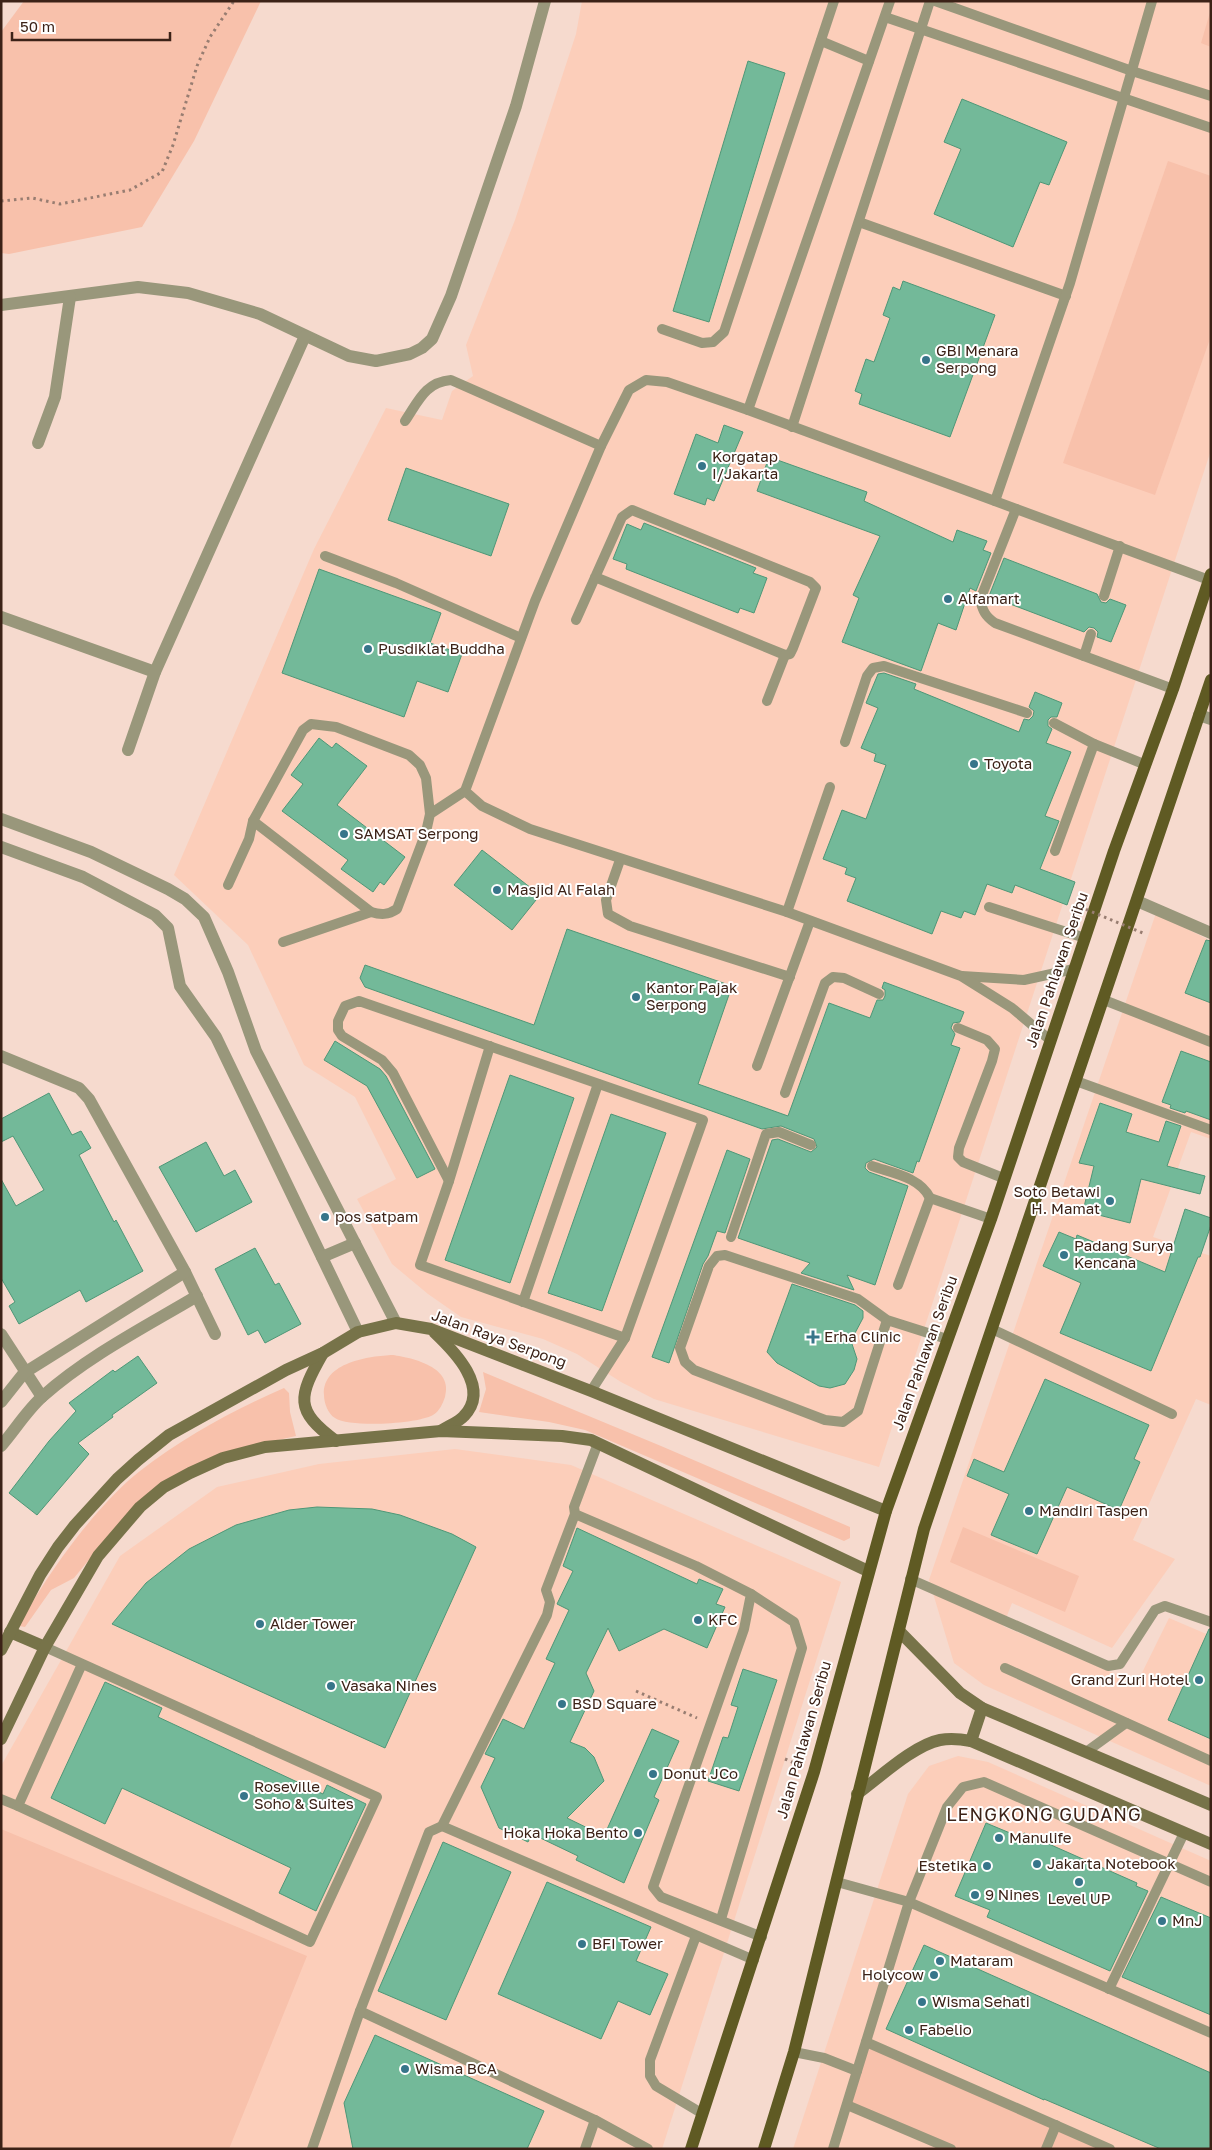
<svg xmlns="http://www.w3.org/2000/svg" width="1212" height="2150" font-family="'Golos Text',sans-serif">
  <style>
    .built { fill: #fcceba }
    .green { fill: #f8c1ab }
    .building { fill: #73b999; stroke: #4e9777 }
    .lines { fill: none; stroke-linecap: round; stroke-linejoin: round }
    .path { stroke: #987d71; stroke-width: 3; stroke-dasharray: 2.5 4; stroke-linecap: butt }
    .lane { stroke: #99977b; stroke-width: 10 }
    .street { stroke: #99977b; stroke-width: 12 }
    .secondary { stroke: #777349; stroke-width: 12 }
    .primary { stroke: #5f5a23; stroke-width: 12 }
    .path-bridge { stroke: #987d71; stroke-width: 3; stroke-dasharray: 2.5 4; stroke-linecap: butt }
    .poi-dot { fill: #37758a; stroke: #fff; stroke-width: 2 }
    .labels { text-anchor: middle; stroke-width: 4; stroke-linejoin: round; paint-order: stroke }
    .poi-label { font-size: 15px; fill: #3c2217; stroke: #fff; text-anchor: start }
    .street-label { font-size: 15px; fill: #3c2217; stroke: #fff }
    .quarter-label { font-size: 18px; letter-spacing: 1px; fill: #3c2217; stroke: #fff }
  </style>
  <rect width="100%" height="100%" fill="#f6dace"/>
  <g class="built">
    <path d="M582,1h629v449l-332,1017 -225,-68 -33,-17 -44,-28 -34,-15 -82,-22 -33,-23 -36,-30 -35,-65 39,-20 -41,-82 -51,-32 -56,-120 -74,-70 140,-326 72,-141 56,12 10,-29 21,-15 -7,-31 49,-125 61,-186z"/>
    <path d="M1156,913l55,28v198l-20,-7 -38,105 58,19v149l-15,-6 -63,141 42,19 -63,89 -100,-45 -9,23 134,57 32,-65 42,18v150l-227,-101 -30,-22 -25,-83z"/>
    <path d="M455,1449l116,16 270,117 -179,567h-661v-383l119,-210 97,-69 102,-23z"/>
    <path d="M958,1756l30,6 223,99v288h-418l115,-355 21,-28z"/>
  </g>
  <g class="green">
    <path d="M24,1h237l-67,140 -52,86 -133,27 -8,-1v-221z"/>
    <path d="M1211,9v38l-10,-4z"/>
    <path d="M1168,161l43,15v160l-56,159 -92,-32z"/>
    <path d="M393,1355c20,3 61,12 52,42 -2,6 -6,15 -12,18 -16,9 -83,13 -98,3 -7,-4 -11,-15 -11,-23 -2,-33 46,-39 69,-40z"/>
    <path d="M483,1372l178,74 189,81v11l-6,3 -259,-111 -36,-8 -70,-10 7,-23z"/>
    <path d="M284,1388l5,5 1,19 6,24 -67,15 -108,70 -47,57 -23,12 -26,37 -6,-1c25,-48 78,-122 121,-155 44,-34 93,-61 144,-83z"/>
    <path d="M963,1527l116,49 -14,36 -115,-50z"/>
    <path d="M1,1829l306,127 -78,193h-228z"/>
    <path d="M866,2042l244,107h-159l-104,-44z"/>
  </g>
  <g class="building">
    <path d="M748,61l37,12 -76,249 -36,-11z"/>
    <path d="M962,99l105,43 -18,43 -9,-3 -27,65 -79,-33 27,-65 -17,-7z"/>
    <path d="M903,281l92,34 -45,122 -91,-33 3,-10 -7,-3 11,-32 8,3 16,-44 -7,-3 10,-28 7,3z"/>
    <path d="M724,425l19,7 -29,69 -7,-3 -2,7 -31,-11 22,-60 22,9z"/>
    <path d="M769,457l98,35 -3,9 89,41 4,-12 30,11 -4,9 8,3 -15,38 -6,-3 -14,42 -18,-7 -17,48 -79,-29 17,-44 -6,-3 27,-59 -123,-45z"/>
    <path d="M406,468l103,36 -18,52 -103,-36z"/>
    <path d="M644,523l112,45 -3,5 14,5 -13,35 -14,-5 -2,5 -112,-44 1,-5 -14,-5 14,-35 14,6z"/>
    <path d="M1004,558l93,36 4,8 5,1 4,-4 16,6 -15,37 -14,-5 1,-5 -4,-4 -5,-1 -5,5 -95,-36z"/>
    <path d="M319,569l122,44 -11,30 32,11 -14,38 -31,-11 -13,36 -122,-44z"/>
    <path d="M884,673l32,11 -2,5 105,43 5,-13 5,1 4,-4 1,-5 -5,-4 6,-15 27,11 -5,14h-6l-3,3v6l4,3 -6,14 25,9 -26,64 14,5 -19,48 35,13 -8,23 -52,-20 -3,8 -25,-9 -12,31 -11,-4 -3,7 -20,-7 -9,23 -85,-33 9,-23 -11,-4 2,-6 -24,-9 19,-49 24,9 20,-54 -12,-4 2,-7 -15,-6 17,-40 -12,-5 12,-29z"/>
    <path d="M319,738l13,10 4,-5 31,23 -30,39 68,52 -21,28 -4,-3 -7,10 -32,-23 7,-9 -66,-49 21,-27 -12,-9z"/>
    <path d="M482,850l58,45 -28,35 -58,-45z"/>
    <path d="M567,929l165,57 -34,98 90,32 41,-113 41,15 7,-18h6l2,-4v-6l-3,-2 2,-6 80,30 -4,10 -7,1 -2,5 4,6 -4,11 9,3 -41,114 -2,-1 -4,12 -39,-14 -8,4 -1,5 4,4 39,14 -33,99 -28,-10 7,15 -53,-17 9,-10 -72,-25 34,-98 6,-1 33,13 6,-5 -3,-8 -33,-13 -19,3 -397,-142 -5,-9 5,-13 169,60z"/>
    <path d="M1206,940l5,1v62l-26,-10z"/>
    <path d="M335,1041l45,28 6,7 49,93 -18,9 -50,-92 -43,-26z"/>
    <path d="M1181,1051l30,11v58l-25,-9 -1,2 -15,-5 1,-3 -9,-3z"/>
    <path d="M510,1075l64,23 -64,185 -65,-23z"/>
    <path d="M49,1093l23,42 9,-4 10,17 -12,7 35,67 2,-2 27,51 -57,31 -6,-12 -61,34 -10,-18 6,-4 -14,-24v-99l15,27 28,-16 -31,-54 -12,6v-23z"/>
    <path d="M1100,1103l32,11 -6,18 33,10 7,-21 15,5 -14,40 38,10 -5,18 -59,-15 -11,44 -47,-12 11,-45 -15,-3z"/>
    <path d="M611,1114l55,19 -64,178 -54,-18z"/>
    <path d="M206,1142l18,34 11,-6 17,32 -56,30 -37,-65z"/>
    <path d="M727,1150l23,9 -25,74 -8,-2 -9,25 -5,8 -34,99 -17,-6z"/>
    <path d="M1185,1209l26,9v7l-11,32h-2l-47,114 -91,-38 21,-50 -38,-17 16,-34 17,7 1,-4 88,37z"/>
    <path d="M255,1248l20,37 4,-2 22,41 -36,19 -7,-13 -10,5 -33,-66z"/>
    <path d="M792,1284l63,21 8,6v7l-8,15 -3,11 5,15 -3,11 -9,14 -15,4 -11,-2 -42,-23 -10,-11z"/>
    <path d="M138,1356l19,27 -45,32 1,2 -35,26 11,11 -52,61 -28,-22 40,-52 27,-30 -7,-8 44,-33 2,2z"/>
    <path d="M1045,1379l104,46 -15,34 6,3 -21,48 -52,-23 -30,67 -46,-19 18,-41 -42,-18 7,-17 30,13z"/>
    <path d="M317,1507l55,2 28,6 52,19 24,13 -91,201 -273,-124 34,-41 43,-34 47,-24 53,-15z"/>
    <path d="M577,1528l120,56 2,-5 24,10 -7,15 9,3 -18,41 -43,-19 -45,22 -11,-23 -22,45 8,18 -24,51 15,6 9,9 10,24 -37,37 37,18 48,-107 27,12 -25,56 5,3 -35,83 -48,-23 2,-4 -46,-22 -4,8 -29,-14 -18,-41 14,-29 -10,-4 18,-35 21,10 31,-66 -9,-4 23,-49 -12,-6 16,-33 -10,-5z"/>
    <path d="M1209,1629h2v110l-43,-19z"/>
    <path d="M743,1669l34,11 -38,111 -31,-10 15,-44 5,1 10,-31 -7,-2z"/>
    <path d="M105,1682l57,26 -4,9 165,77 4,-9 39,19 -50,107 -37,-18 12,-25 -169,-80 -17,36 -54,-26z"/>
    <path d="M986,1823l36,15 2,-5 113,50 -1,3 12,5 -38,80 -123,-54 3,-7 -35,-14z"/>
    <path d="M443,1842l68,30 -65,148 -68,-29z"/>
    <path d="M547,1882l104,45 -15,34 32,13 -18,41 -32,-14 -17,38 -103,-45z"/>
    <path d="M1161,1897l50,21v97l-89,-38z"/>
    <path d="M924,1945l287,128v76h-50l-117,-50v1l-158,-71z"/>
    <path d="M375,2035l169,76 -17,38h-174l-9,-46z"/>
  </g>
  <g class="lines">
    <g class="path">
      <path d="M1,201l31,-3 28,6 70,-14 32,-18 11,-27 24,-79 13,-29 24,-36"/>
      <path d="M636,1691l61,27"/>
      <path d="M785,1759l14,6"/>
    </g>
    <g class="lane">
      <path d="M935,1l197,70 79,25"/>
      <path d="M885,17l326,111"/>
      <path d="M821,41l48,20"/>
      <path d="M859,222l207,74"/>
      <path d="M662,329l40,14 11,-1 11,-10 110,-331"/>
      <path d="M748,410l142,-409"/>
      <path d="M405,421c13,-19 20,-39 46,-41l150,66"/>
      <path d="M792,427l138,-426"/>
      <path d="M995,501l75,-218 82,-282"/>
      <path d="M1016,509l-36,91c3,11 5,16 15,23l89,33"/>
      <path d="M325,556l71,27 125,55"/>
      <path d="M1104,596l16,-50"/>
      <path d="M576,620l46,-103 10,-7 178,72 6,6 -23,60 -3,6 -5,1 -190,-78"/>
      <path d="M1091,634l-7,22 89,33"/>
      <path d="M767,701l18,-46"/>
      <path d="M1054,723l40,21 52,21"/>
      <path d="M845,742l22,-66 6,-8 11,-2 143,47"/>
      <path d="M253,821l50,-91 8,-6 25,3 73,28 11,10 6,13 4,36"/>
      <path d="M1055,851l39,-107"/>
      <path d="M620,860l-14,40 2,14 22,12 160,51"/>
      <path d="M228,885l21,-46 4,-18 118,91c10,3 17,3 26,-3l29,-77 4,-18 35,-23"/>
      <path d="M989,907l96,31"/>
      <path d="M787,912l43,-125"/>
      <path d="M283,942l88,-30"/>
      <path d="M962,976l62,4 50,-11"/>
      <path d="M1104,1000l107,42"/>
      <path d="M958,1028l29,12 8,9 -3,12 -33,87 -1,9 5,5 40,16"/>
      <path d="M1050,1040l-38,-32 -51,-32 -174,-64 -257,-83 -48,-23 -17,-15 70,-190 66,-155 28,-56 17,-10 21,2 81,28 461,170"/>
      <path d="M490,1046l-41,135 -29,84 205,73"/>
      <path d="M757,1066l53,-145"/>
      <path d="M1076,1081l135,49"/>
      <path d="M785,1093l40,-110 8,-6 11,1 35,16"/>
      <path d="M872,1166c20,7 48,11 58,32"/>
      <path d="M449,1181l-56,-108 -11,-13 -40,-24 -4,-6v-9l7,-15 14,-5 344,119 -78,218 -34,53"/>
      <path d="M731,1237l35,-103 13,-2 32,13"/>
      <path d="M898,1285l32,-87 61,21"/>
      <path d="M523,1302l75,-218"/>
      <path d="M887,1320l-29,91 -15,11 -18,-2 -131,-50 -9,-8 -5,-14 29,-82 8,-10 8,-1 133,44 29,21 60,19"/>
      <path d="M992,1329l180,85"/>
      <path d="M598,1443l-24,64 1,7 121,52 55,28 -7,35 -91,258 8,10 101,40"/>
      <path d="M910,1579l198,87 12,-2 35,-54 10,-4 46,16"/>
      <path d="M45,1647l332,150 -67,145 -292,-136 64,-142"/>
      <path d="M1005,1668l206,93"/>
      <path d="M1086,1752l40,-29"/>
      <path d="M1,1799l17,7"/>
      <path d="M442,1826l312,134"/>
      <path d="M837,1882l72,20 302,131"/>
      <path d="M721,1919l81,-271 -8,-26 -43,-28"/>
      <path d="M696,1936l-46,124v16l6,10 47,28"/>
      <path d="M1109,1989l75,-156"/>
      <path d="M360,2011l235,109 53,29"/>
      <path d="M866,2042l244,107"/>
      <path d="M794,2052l30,6 33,13"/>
      <path d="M847,2105l104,44"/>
      <path d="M312,2149l48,-138 69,-179 13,-6 105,-211 3,-13 -4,-12 29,-76"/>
      <path d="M585,2149l10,-29"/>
      <path d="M833,2149l76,-247 38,-95 16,-20 21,-5 227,100"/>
      <path d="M1046,2149l10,-24"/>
    </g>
    <g class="street">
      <path d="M1,305l137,-18 50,6 72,21 89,42 27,5 34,-7 12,-6 10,-9 19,-43 65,-190 29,-105"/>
      <path d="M38,443l17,-46 15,-100"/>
      <path d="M1,617l154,55"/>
      <path d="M1199,715l12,4"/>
      <path d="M128,750l27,-78 150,-336"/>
      <path d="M1,819l90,33 77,37 17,10 19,18 24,55 28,79 140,272"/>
      <path d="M1,847l82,30 72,38 13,13 12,58 36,51 142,295"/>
      <path d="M1137,901l74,32"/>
      <path d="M1,1056l78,32 10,11 96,173 30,62"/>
      <path d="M322,1257l33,-14"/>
      <path d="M1,1334l41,63"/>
      <path d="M1,1402l23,-29 161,-101"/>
      <path d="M1,1446c14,-16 26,-36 42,-50 45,-40 102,-69 154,-100"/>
    </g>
    <g class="secondary">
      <path d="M435,1333c19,18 56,55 29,83 -5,6 -16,10 -23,15"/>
      <path d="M323,1353c-25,44 -29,57 13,88"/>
      <path d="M899,1631l61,62 22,15 229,97"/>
      <path d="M10,1632l35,15"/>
      <path d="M1,1650l39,-75 18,-28 17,-22 42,-46 21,-19 31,-25 117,-65 37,-17 35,-21 38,-9 35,6 160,62 295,120"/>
      <path d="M1,1739l44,-92 53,-91 42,-49 24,-20 26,-14 33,-15 42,-11 176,-16 121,5 29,4 277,131"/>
      <path d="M971,1741l11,-33"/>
      <path d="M857,1794c22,-16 57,-49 83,-54 11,-2 20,-1 31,1l240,103"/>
    </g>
    <g class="primary">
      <path d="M691,2149l123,-377 72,-261 105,-292 123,-368 59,-162 38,-115"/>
      <path d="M764,2149l30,-97 130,-523 287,-849"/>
    </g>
    <path class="path-bridge" d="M1080,907l63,26"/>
  </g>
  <g class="poi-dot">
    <circle cx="926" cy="360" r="5"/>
    <circle cx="702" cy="466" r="5"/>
    <circle cx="948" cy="599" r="5"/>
    <circle cx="368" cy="649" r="5"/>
    <circle cx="974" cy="764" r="5"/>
    <circle cx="344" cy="834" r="5"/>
    <circle cx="497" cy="890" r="5"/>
    <circle cx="636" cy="997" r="5"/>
    <circle cx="1110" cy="1201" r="5"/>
    <circle cx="325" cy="1217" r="5"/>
    <circle cx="1064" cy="1255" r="5"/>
    <path d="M810.5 1329.5h5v5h5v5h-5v5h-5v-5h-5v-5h5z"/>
    <circle cx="1029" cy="1511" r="5"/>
    <circle cx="698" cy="1620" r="5"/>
    <circle cx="260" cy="1624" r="5"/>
    <circle cx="1199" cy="1680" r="5"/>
    <circle cx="331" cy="1686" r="5"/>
    <circle cx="562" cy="1704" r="5"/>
    <circle cx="653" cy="1774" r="5"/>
    <circle cx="244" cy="1796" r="5"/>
    <circle cx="638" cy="1833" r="5"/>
    <circle cx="999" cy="1838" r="5"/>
    <circle cx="1037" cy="1864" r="5"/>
    <circle cx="987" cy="1866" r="5"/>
    <circle cx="1079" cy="1882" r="5"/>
    <circle cx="975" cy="1895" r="5"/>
    <circle cx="1162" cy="1921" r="5"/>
    <circle cx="582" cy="1944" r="5"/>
    <circle cx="940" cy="1961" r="5"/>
    <circle cx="934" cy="1975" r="5"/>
    <circle cx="922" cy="2002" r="5"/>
    <circle cx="909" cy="2030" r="5"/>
    <circle cx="405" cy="2069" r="5"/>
  </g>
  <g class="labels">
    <g class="poi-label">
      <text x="936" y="356">GBI Menara<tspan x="936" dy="17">Serpong</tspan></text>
      <text x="712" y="462">Korgatap<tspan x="712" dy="17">I/Jakarta</tspan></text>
      <text x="958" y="604">Alfamart</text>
      <text x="378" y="654">Pusdiklat Buddha</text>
      <text x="984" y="769">Toyota</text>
      <text x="354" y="839">SAMSAT Serpong</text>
      <text x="507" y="895">Masjid Al Falah</text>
      <text x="646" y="993">Kantor Pajak<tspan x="646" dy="17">Serpong</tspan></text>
      <text x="1100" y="1197" text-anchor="end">Soto Betawi<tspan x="1100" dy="17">H. Mamat</tspan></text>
      <text x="335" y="1222">pos satpam</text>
      <text x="1074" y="1251">Padang Surya<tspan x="1074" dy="17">Kencana</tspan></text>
      <text x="824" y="1342">Erha Clinic</text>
      <text x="1039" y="1516">Mandiri Taspen</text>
      <text x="708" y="1625">KFC</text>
      <text x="270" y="1629">Alder Tower</text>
      <text x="1189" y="1685" text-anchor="end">Grand Zuri Hotel</text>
      <text x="341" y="1691">Vasaka Nines</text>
      <text x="572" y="1709">BSD Square</text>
      <text x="663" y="1779">Donut JCo</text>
      <text x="254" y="1792">Roseville<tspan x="254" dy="17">Soho &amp; Suites</tspan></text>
      <text x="628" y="1838" text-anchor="end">Hoka Hoka Bento</text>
      <text x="1009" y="1843">Manulife</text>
      <text x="1047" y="1869">Jakarta Notebook</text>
      <text x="977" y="1871" text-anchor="end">Estetika</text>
      <text x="985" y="1900">9 Nines</text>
      <text x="1079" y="1904" text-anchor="middle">Level UP</text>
      <text x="1172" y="1926">MnJ</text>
      <text x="592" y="1949">BFI Tower</text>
      <text x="950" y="1966">Mataram</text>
      <text x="924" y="1980" text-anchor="end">Holycow</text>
      <text x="932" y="2007">Wisma Sehati</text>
      <text x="919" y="2035">Fabelio</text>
      <text x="415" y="2074">Wisma BCA</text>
    </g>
    <g class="street-label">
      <text transform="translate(1057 970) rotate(-71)" y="5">Jalan Pahlawan Seribu</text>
      <text transform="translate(499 1339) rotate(20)" y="5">Jalan Raya Serpong</text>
      <text transform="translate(925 1353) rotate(-70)" y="5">Jalan Pahlawan Seribu</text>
      <text transform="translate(804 1740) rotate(-74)" y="5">Jalan Pahlawan Seribu</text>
    </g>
    <g class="quarter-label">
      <text x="1044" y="1821">LENGKONG GUDANG</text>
    </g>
  </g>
  <rect width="1212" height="2150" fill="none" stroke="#3c2217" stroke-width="5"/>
  <path d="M12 32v8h158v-8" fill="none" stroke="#3c2217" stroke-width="2.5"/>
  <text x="20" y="32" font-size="15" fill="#3c2217" stroke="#ffffff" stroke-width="4" paint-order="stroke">50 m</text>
</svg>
